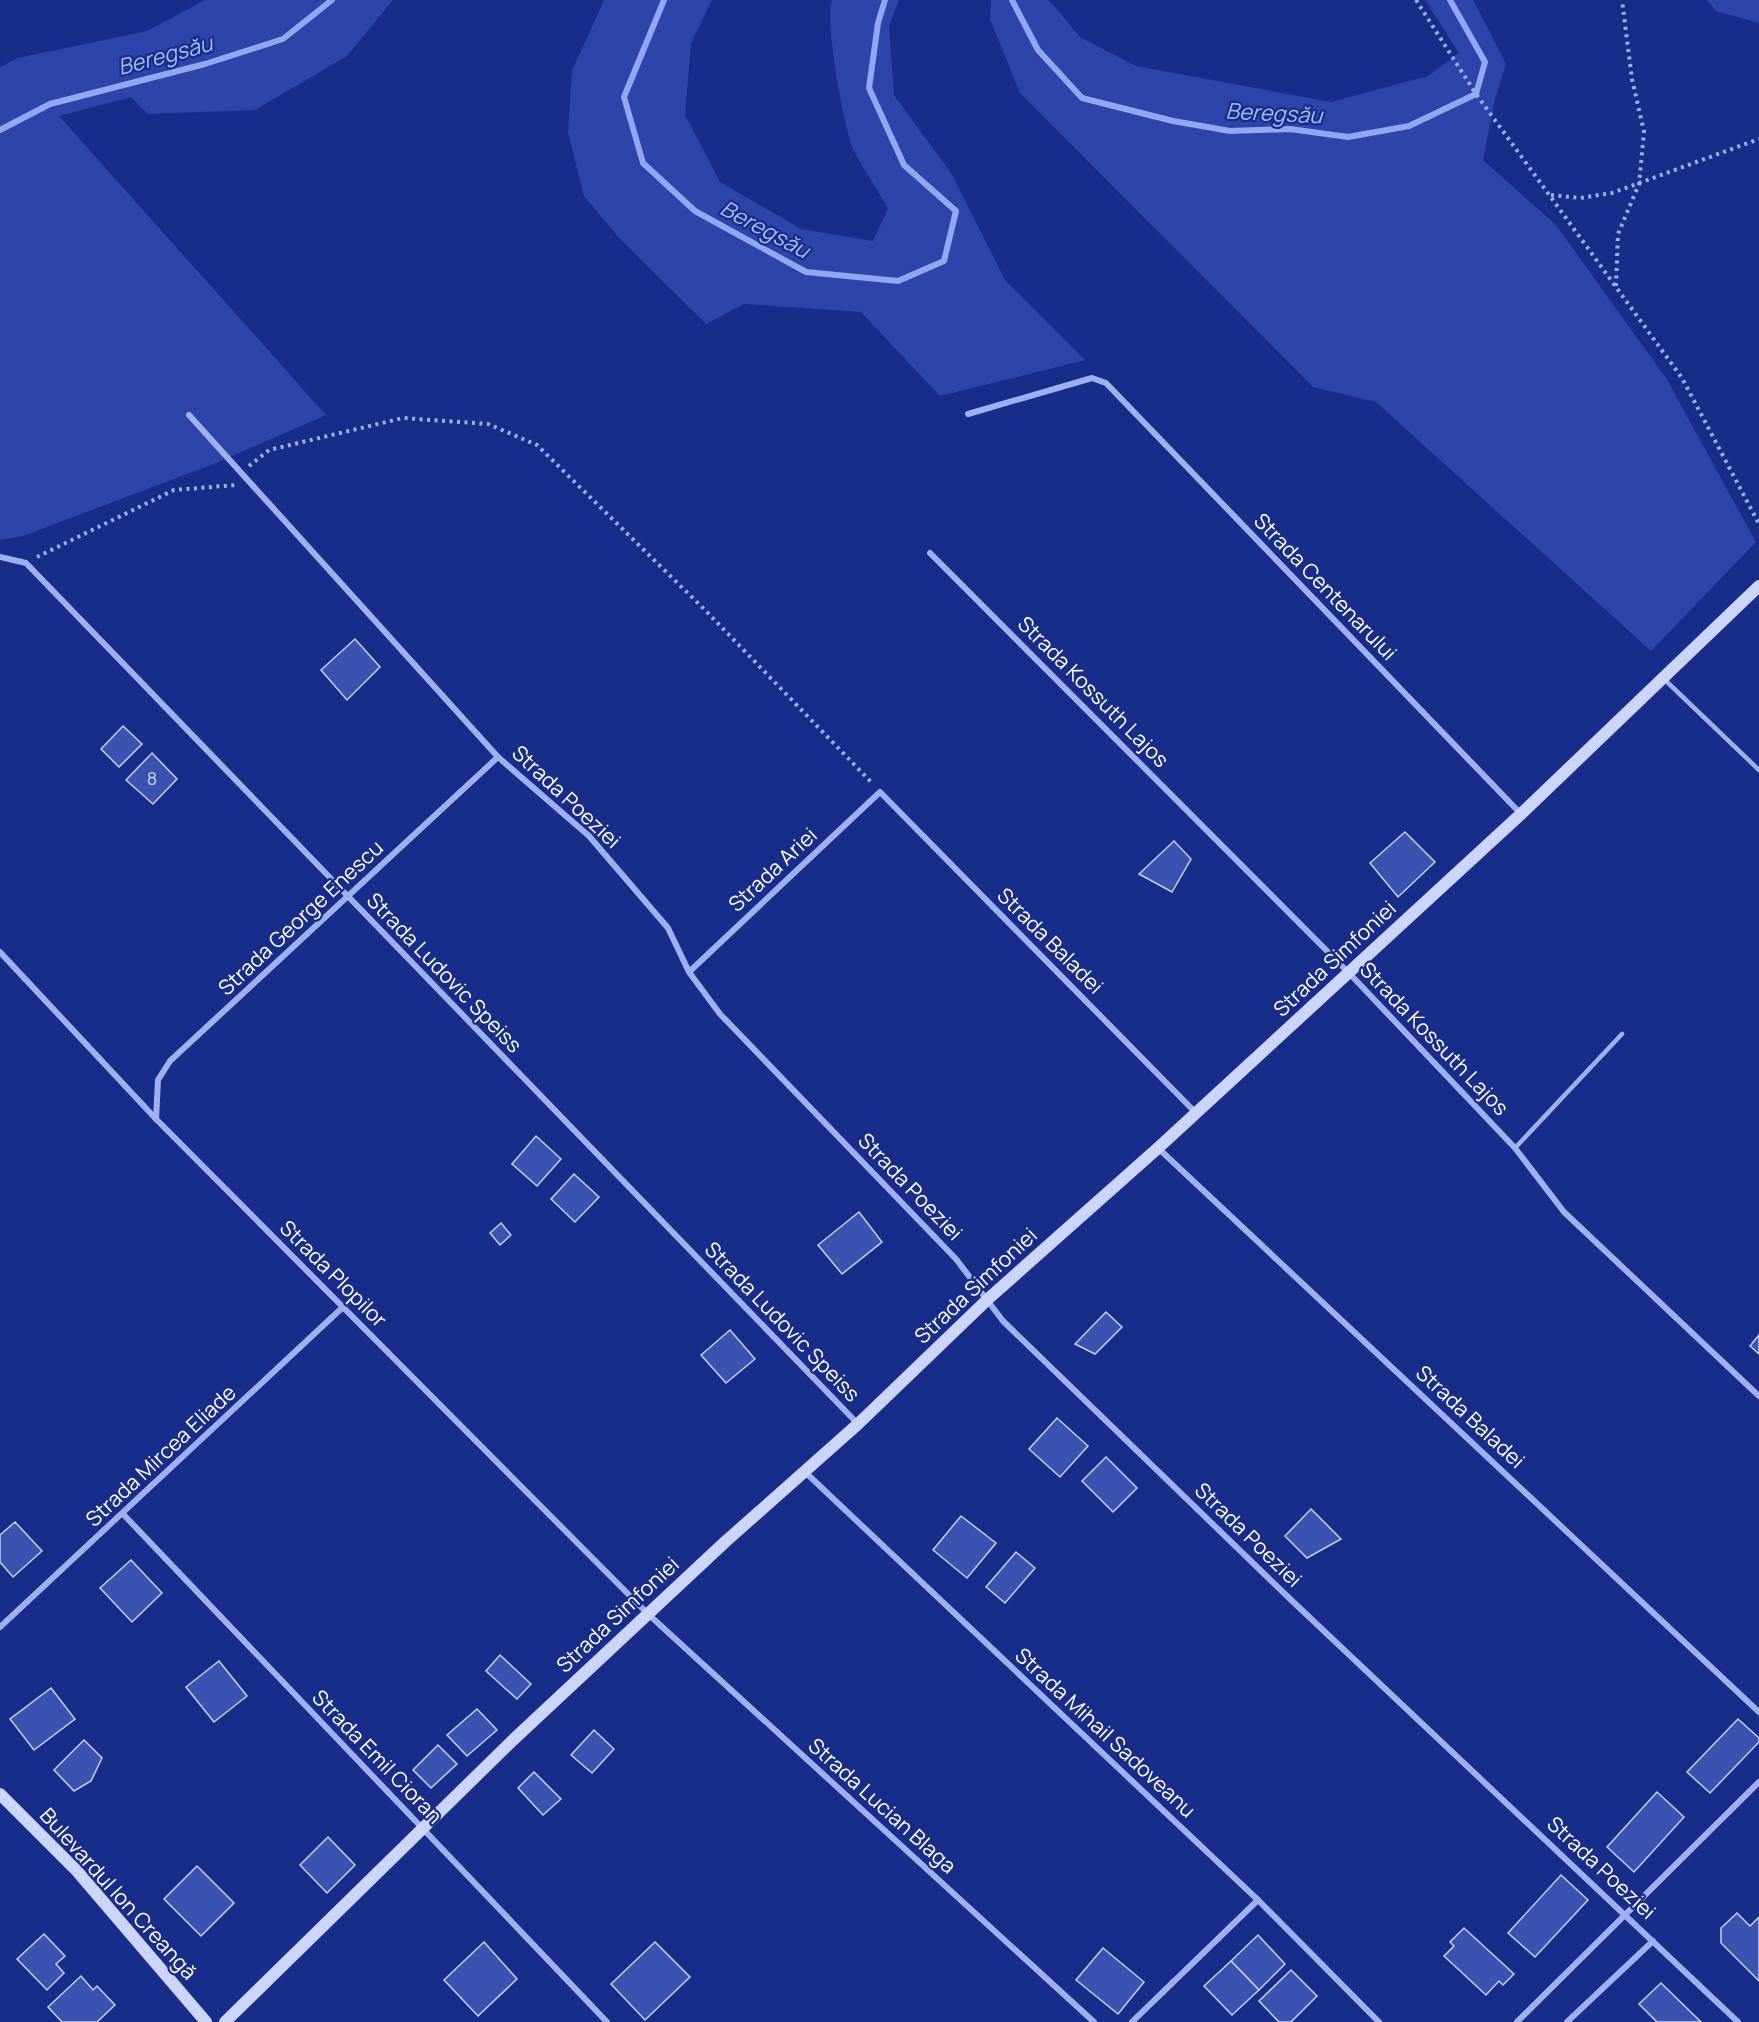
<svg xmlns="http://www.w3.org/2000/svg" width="1759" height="2022" font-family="Manrope,sans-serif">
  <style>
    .green { fill: #2d45aa }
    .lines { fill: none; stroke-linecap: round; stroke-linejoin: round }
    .stream { stroke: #93a6f0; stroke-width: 6 }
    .building { fill: #3c52b1; stroke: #c6d0fa; stroke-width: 1.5 }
    .path { stroke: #a0afee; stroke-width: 4; stroke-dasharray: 3 4.5; stroke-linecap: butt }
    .lane { stroke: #a0afee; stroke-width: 4.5 }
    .street { stroke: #a0afee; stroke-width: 6 }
    .secondary { stroke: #ced5fa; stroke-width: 12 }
    .labels { text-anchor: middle; stroke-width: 4.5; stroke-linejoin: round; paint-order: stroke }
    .number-label { font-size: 18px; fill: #ced4ec }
    .street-label { font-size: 21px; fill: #fff; stroke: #182c8a }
    .water-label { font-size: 22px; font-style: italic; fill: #acbbf5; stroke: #182c8a }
  </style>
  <rect width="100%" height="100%" fill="#182c8a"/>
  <g class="green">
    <path d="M205,0h188l-46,56 -92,54 -107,4 -17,-17 -72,19 267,299 -110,48 -193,73 -23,4v-473l18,-9 129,-27z"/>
    <path d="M604,0h108l-21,43 -6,72 35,67 81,47 72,12 15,-33c-11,-19 -25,-39 -35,-59 -9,-22 -29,-130 -21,-149h67l-10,26 5,69 57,78 54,107 80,80 -145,36 -79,-84 -117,-8 -38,20 -86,-85 -36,-43 -16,-63 4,-62z"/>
    <path d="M991,0h58l31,37 56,29 195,36 97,-26 31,-23 -34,-53h48l33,64 -11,35 -12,61 73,65 110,153 90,164 -105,109 -275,-249 -63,-15 -293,-294 -30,-74z"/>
    <path d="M1707,0h52v23l-43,-12z"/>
  </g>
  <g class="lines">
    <g class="stream">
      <path d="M664,0l-40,97 19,66 52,48 111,61 92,9 46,-20 12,-50 -52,-46 -35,-77 9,-65 7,-23"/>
      <path d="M1012,0l26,50 44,48 91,23 57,10 60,-2 58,8 61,-11 67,-32 9,-32 -35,-62"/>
      <path d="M0,130l50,-26 155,-40 78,-25 49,-39"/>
    </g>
  </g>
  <g class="building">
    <path d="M355,639l25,28 -33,33 -26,-30z"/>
    <path d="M123,726l19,18 -23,23 -18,-18z"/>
    <path d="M152,753l25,26 -24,25 -27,-24z"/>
    <path d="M1405,832l30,30 -37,35 -28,-34z"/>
    <path d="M1174,841l17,18 -19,33 -33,-18z"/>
    <path d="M536,1136l25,23 -24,27 -25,-22z"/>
    <path d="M574,1174l25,23 -24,25 -24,-23z"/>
    <path d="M859,1212l23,30 -40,32 -24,-29z"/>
    <path d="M501,1223l10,12 -11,10 -10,-12z"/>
    <path d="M1106,1312l16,15 -27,27 -20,-10z"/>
    <path d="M730,1330l25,29 -29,24 -25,-28z"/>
    <path d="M1759,1335v19l-9,-8z"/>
    <path d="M1057,1418l31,28 -28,31 -31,-28z"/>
    <path d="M1106,1457l31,31 -24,24 -31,-31z"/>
    <path d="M1311,1509l30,30 -34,19 -22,-22z"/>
    <path d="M961,1516l35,27 -29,35 -34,-28z"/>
    <path d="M15,1522l27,29 -29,26 -13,-15v-27z"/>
    <path d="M1016,1552l19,16 -30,35 -19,-16z"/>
    <path d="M131,1560l31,33 -30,29 -32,-34z"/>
    <path d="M500,1655l31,29 -14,15 -31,-28z"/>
    <path d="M219,1661l28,35 -33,26 -28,-35z"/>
    <path d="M51,1688l24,31 -41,31 -24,-31z"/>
    <path d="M477,1709l20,21 -30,26 -20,-21z"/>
    <path d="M1738,1719l21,19v4l-49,51 -23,-21z"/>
    <path d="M594,1730l20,19 -22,24 -21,-18z"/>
    <path d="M84,1740l18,18 -11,23 -17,10 -20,-21z"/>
    <path d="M438,1745l19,19 -26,24 -18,-18z"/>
    <path d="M534,1772l27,27 -18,16 -25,-27z"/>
    <path d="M1657,1792l27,25 -50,55 -27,-25z"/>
    <path d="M328,1837l27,28 -28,28 -27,-28z"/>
    <path d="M197,1866l37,37 -33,33 -37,-37z"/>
    <path d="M1561,1875l27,25 -53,57 -27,-24z"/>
    <path d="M1737,1913l13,13 9,-9v64l-38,-38v-15z"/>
    <path d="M1464,1928l50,46 -11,11 -4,-4 -13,14 -42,-39 10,-10 -4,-4z"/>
    <path d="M44,1934l21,22 -9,8 8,9 -17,17 -30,-31z"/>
    <path d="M1258,1935l27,29 -26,26 -28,-29z"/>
    <path d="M484,1942l33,37 -39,37 -34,-36z"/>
    <path d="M655,1942l35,35 -45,43 -34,-36z"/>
    <path d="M1103,1948l41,34 -26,32 -42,-34z"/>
    <path d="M1231,1961l28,29 -27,25 -28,-29z"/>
    <path d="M1291,1970l26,26 -26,26h-12l-20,-21z"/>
    <path d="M81,1976l12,14 4,-4 18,19 -18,17h-35l-14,-15z"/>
    <path d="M1661,1983l40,39h-44l-18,-18z"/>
  </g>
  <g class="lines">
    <g class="path">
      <path d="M1416,0l60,94 206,284 77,146"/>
      <path d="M1551,195l29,3 32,-5 147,-54"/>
      <path d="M1616,286l2,-52 21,-50 5,-52 -12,-53 -10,-79"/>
      <path d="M249,466l20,-16 134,-32 85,6 49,21 169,166 166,172"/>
      <path d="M37,557l137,-67 62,-5"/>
    </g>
    <g class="lane">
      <path d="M1665,680l94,90"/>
      <path d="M1515,1148l107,-114"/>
    </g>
    <g class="street">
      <path d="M968,414l124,-36 14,5 415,431"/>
      <path d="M189,415l309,342 91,79 79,92 21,44 31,42 236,245 47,62 285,276 450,425"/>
      <path d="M930,553l419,420 166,175 49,64 195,184"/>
      <path d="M0,557l26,6 832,861"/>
      <path d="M0,952l156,167 492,495 446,408"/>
      <path d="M689,972l191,-180 316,321"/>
      <path d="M156,1119l2,-39 12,-19 328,-304"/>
      <path d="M1158,1148l601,564"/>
      <path d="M805,1472l453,428 121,122"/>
      <path d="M123,1514l484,508"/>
      <path d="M0,1627l343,-320"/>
      <path d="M1132,2022l126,-122"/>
      <path d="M1517,2022l242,-240"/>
      <path d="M1567,2022l86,-81"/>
    </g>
    <g class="secondary">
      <path d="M0,1794l77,77 129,151"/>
      <path d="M225,2022l288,-282 212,-198 133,-118 130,-125 170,-151 363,-334 238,-228"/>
    </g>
  </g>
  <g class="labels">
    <g class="number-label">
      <text x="152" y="785">8</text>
    </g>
    <g class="street-label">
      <text transform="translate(1325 587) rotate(46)" y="7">Strada Centenarului</text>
      <text transform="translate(1093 692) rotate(45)" y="7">Strada Kossuth Lajos</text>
      <text transform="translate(566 797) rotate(43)" y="7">Strada Poeziei</text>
      <text transform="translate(773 870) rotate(-43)" y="7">Strada Ariei</text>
      <text transform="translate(301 918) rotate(-43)" y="7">Strada George Enescu</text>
      <text transform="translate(1050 941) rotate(45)" y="7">Strada Baladei</text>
      <text transform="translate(1335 959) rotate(-43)" y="7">Strada Simfoniei</text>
      <text transform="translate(444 973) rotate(46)" y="7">Strada Ludovic Speiss</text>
      <text transform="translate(1434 1039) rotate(46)" y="7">Strada Kossuth Lajos</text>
      <text transform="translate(910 1187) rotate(46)" y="7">Strada Poeziei</text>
      <text transform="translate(333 1274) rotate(45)" y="7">Strada Plopilor</text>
      <text transform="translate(976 1286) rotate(-43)" y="7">Strada Simfoniei</text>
      <text transform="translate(782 1322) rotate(46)" y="7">Strada Ludovic Speiss</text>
      <text transform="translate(1470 1417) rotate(43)" y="7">Strada Baladei</text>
      <text transform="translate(161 1456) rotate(-43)" y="7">Strada Mircea Eliade</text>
      <text transform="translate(1248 1535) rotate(44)" y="7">Strada Poeziei</text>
      <text transform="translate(618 1615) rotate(-43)" y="7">Strada Simfoniei</text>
      <text transform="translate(1105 1733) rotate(43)" y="7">Strada Mihail Sadoveanu</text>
      <text transform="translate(377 1757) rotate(46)" y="7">Strada Emil Cioran</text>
      <text transform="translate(882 1806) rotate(42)" y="7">Strada Lucian Blaga</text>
      <text transform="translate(1601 1868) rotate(43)" y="7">Strada Poeziei</text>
      <text transform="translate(118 1894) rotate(48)" y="7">Bulevardul Ion Creangă</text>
    </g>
    <g class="water-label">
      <text transform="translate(165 55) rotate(-15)" y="8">Beregsău</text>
      <text transform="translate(1274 113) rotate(3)" y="8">Beregsău</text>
      <text transform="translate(765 229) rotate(28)" y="8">Beregsău</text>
    </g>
  </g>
</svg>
